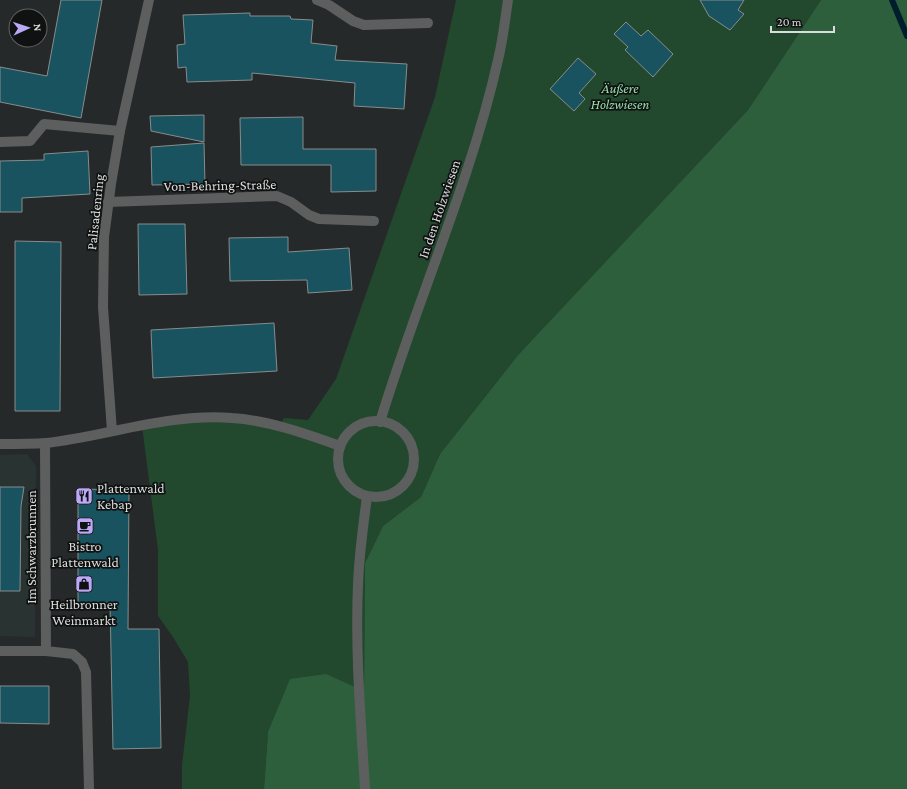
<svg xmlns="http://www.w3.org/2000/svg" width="907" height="789" font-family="'Crimson Pro',serif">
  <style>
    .built { fill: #283332 }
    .green { fill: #22482e }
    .forest { fill: #2e5f3d }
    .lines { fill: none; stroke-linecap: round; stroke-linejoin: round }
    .stream { stroke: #001d2c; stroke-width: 6 }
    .building { fill: #18535f; stroke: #888c8d }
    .minor { stroke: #5d5e5e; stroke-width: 10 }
    .tertiary { stroke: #5d5e5e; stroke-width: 10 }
    .labels { text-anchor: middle; stroke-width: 3.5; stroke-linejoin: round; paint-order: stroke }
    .park-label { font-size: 14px; font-style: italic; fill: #93dfa8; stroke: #101212 }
    .street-label { font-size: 14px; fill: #dbdddd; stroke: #101212 }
    .poi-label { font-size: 14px; fill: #dbdddd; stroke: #101212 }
  </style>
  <rect width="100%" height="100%" fill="#262929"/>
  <path class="built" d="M27,454l9,12 -1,171 -35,-1v-181z"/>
  <path class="green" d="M456,0h365l-73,110 -230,245 -78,99 -19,43 -38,29 -18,37 -1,128 -96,41 -4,57h-82v-24l8,-69 -2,-34 -15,-25 -15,-21v-66l-16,-124 62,-9 75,10 5,-9 24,2 28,-41 99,-282z"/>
  <path class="forest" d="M821,0h86v789h-643l4,-57 22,-53 36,-5 38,17 1,-128 18,-37 38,-29 19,-43 78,-99 230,-245z"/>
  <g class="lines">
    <path class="stream" d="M892,0l15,36"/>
  </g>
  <g class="building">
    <path d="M61,0h41l-21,118 -81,-16v-35l47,9z"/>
    <path d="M700,0h44l-6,10 6,4 -14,16 -21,-14z"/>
    <path d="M250,13v3h40l1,3 22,1 -2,23 26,3 -2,14 72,4 -3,45 -50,-3 1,-23 -103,-10v7l-65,2 -1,-15 -8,1 -1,-23 8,-1 -2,-29z"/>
    <path d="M626,22l15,14 7,-6 25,24 -20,23 -28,-27 3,-3 -14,-13z"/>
    <path d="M578,58l18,16 -17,19 6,6 -11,12 -24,-22z"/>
    <path d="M204,115v27l-53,-11 -1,-15z"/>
    <path d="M303,117v32h73v42l-45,1v-27h-90l-1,-47z"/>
    <path d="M204,143l1,41 -53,1 -1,-38z"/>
    <path d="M88,151l2,43 -68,4v14h-22v-51l44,-1v-6z"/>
    <path d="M138,224h47l2,70 -48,1z"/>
    <path d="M288,237v15l61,-4 3,42 -44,3 -1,-13 -77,1 -1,-43z"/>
    <path d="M15,241l46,1 -1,169h-45z"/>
    <path d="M274,323l3,48 -124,7 -2,-48z"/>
    <path d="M0,487h24l-3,19 -1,85h-20z"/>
    <path d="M78,489l51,1 -1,139h31l2,119 -48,1 -3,-146h-32z"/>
    <path d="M0,686h49v38l-49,-1z"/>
  </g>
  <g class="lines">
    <g class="minor">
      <path d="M317,0l12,5 24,16 11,4 64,-2"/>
      <path d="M0,142l30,-1 14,-17 76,7"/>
      <path d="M108,202l169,-6 14,6 18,13 10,4 55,2"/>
      <path d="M112,431l-9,-124 1,-70 7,-53 9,-53 29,-131"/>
      <path d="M45,443l1,208"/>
      <path d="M0,444c15,0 31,0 46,-1 61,-7 123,-30 186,-25 35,2 75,16 108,28"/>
      <path d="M0,651h46l27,3 9,8 4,10 3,117"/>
    </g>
    <g class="tertiary">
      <circle cx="376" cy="459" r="38"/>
      <path d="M380,422c37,-122 90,-238 118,-362 5,-20 7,-40 10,-60"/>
      <path d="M365,789c-4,-68 -10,-136 -7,-204 1,-30 5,-59 9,-88"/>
    </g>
  </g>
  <defs>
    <symbol id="restaurant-square" viewBox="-11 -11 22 22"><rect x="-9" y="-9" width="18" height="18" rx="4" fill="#bca9f5" stroke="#101212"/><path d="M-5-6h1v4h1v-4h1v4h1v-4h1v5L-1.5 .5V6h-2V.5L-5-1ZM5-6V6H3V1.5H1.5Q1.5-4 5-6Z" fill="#111"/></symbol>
    <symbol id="cafe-square" viewBox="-11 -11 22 22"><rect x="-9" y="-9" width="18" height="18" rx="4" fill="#bca9f5" stroke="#101212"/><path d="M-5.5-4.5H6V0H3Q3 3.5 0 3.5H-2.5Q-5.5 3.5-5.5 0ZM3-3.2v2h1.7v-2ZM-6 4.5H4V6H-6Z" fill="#111"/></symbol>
    <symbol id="shop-square" viewBox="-11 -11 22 22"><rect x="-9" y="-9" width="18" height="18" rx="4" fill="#bca9f5" stroke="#101212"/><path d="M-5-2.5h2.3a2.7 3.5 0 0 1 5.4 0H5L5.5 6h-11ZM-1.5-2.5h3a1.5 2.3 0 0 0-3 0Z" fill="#111"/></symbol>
  </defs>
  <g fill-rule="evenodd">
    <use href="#restaurant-square" x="74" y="486" width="20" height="20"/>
    <use href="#cafe-square" x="75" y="516" width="20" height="20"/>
    <use href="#shop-square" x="74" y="574" width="20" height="20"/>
  </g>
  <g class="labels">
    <g class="park-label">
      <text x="620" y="93">Äußere<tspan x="620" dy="16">Holzwiesen</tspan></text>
    </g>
    <g class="street-label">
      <text transform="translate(220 185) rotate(-1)" y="5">Von-Behring-Straße</text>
      <text transform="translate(439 209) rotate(-71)" y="5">In den Holzwiesen</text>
      <text transform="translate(95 212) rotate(-84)" y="5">Palisadenring</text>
      <text transform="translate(31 547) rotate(-90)" y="5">Im Schwarzbrunnen</text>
    </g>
    <g class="poi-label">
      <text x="97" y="493" text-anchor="start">Plattenwald<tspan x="97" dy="16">Kebap</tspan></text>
      <text x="85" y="551">Bistro<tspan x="85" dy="16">Plattenwald</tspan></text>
      <text x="84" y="609">Heilbronner<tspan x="84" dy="16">Weinmarkt</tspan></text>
    </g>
  </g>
  <g transform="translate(28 28) rotate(87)"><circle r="19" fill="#101212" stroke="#616363"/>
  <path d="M0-3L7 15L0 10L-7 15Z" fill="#bca9f5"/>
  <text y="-6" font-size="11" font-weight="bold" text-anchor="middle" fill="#dbdddd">N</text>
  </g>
  <path d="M771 26v6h63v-6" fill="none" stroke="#dbdddd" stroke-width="2"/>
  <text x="777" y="26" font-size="12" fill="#dbdddd" stroke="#101212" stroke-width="3" paint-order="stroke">20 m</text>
</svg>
